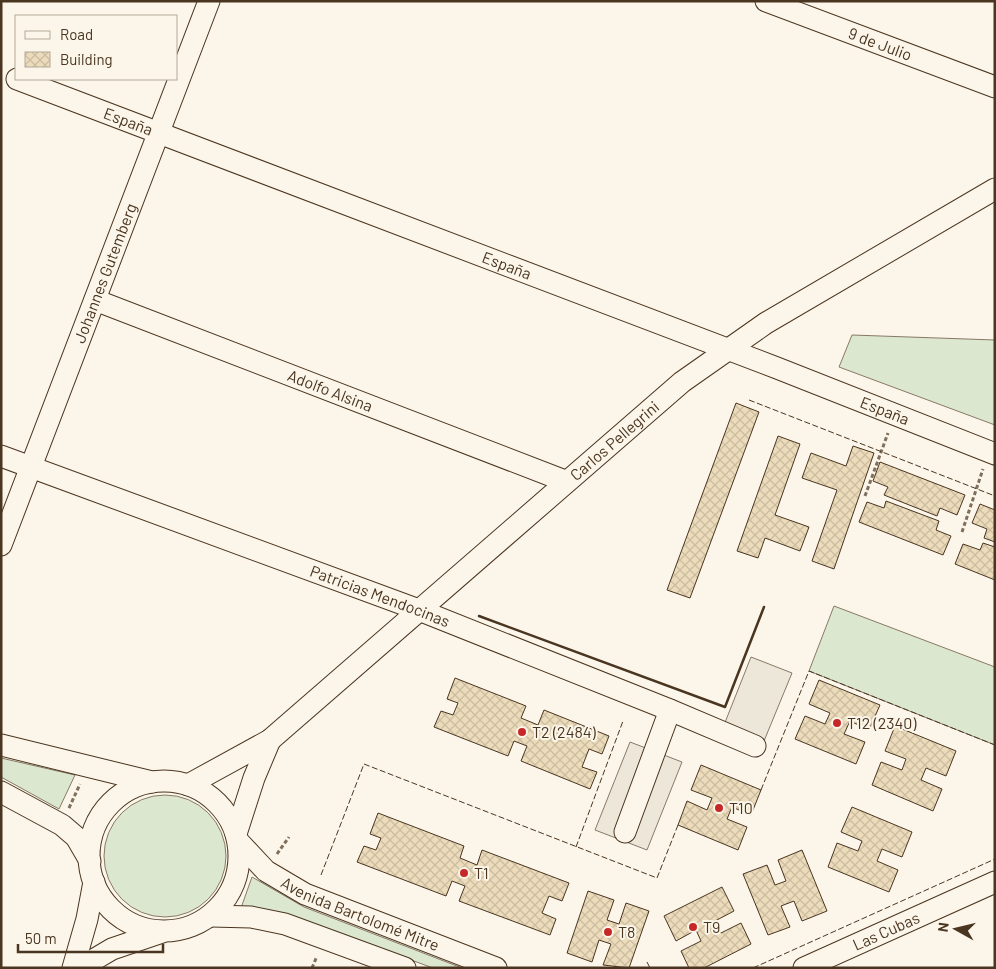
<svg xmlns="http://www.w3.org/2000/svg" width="996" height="969" font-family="Barlow,sans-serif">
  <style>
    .grass { fill: #dce7d0; stroke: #887966 }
    .parking { fill: #ede7d9; stroke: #887966 }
    .building { fill: url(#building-cross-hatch); stroke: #4a3520 }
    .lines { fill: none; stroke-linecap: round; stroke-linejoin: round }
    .minor-casing { stroke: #4a3520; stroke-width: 23 }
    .path { stroke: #7f6f5c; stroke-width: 3; stroke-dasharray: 4 2.5; stroke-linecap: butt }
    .minor { stroke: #fbf6e9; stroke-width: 21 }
    .fence { stroke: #4a3520; stroke-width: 1; stroke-dasharray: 6 2.5; stroke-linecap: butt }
    .wall { stroke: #4a3520; stroke-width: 2.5 }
    .poi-dot { fill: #c62828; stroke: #fbf6e9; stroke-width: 2 }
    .labels { text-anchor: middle; stroke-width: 4; stroke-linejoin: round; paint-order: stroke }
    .street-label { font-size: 16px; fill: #4a3520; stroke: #fbf6e9 }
    .poi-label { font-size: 16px; fill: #4a3520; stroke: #fbf6e9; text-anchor: start }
  </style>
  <defs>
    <pattern id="building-cross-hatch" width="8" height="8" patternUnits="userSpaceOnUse" patternTransform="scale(1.25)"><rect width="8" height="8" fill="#ecdcbc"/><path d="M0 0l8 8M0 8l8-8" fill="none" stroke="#ccbda1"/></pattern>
  </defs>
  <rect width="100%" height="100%" fill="#fbf6e9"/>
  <g class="grass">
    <path d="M852,335l143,5v85l-156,-58z"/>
    <path d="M834,606l161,61v78l-186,-74z"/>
    <path d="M1,758l74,17 -16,34 -58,-32z"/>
    <circle cx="165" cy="856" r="61"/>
    <path d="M252,877l52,30 158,61h-29l-131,-48 -61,-12z"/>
  </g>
  <g class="parking">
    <path d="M751,657l41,16 -28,68 -40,-16z"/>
    <path d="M630,742l52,20 -35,88 -52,-20z"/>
  </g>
  <g class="building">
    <path d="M736,403l23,9 -69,186 -23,-8z"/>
    <path d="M778,436l22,8 -25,71 34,12 -9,24 -35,-13 -7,20 -21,-7z"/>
    <path d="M853,446l21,7 -40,116 -22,-8 25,-71 -35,-12 9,-25 35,13z"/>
    <path d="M880,462l85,33 -8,20 -17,-7 -3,8 -53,-21 4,-8 -15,-6z"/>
    <path d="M886,501l53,20 -3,9 15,6 -8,19 -84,-33 8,-20 17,6z"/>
    <path d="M980,504l15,6v32l-11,-4 3,-9 -15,-6z"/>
    <path d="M983,543l12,4v33l-40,-16 8,-20 17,6z"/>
    <path d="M455,678l71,28 -5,12 17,7 6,-15 65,26 -7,18 -13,-5 -7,18 15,5 -7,17 -69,-28 6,-15 -13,-5 -6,15 -74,-29 7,-16 12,4 5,-12 -11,-4z"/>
    <path d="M819,680l61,25 -11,25 -19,-9 -6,13 21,8 -9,22 -61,-25 10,-23 20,8 5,-11 -21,-9z"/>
    <path d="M895,726l61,25 -10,25 -20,-8 -5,12 21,9 -9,22 -61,-26 9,-23 21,8 4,-11 -21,-8z"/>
    <path d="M701,765l60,25 -10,25 -19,-8 -5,12 20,8 -9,23 -60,-25 9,-24 20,9 5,-12 -21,-8z"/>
    <path d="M852,807l60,25 -10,25 -20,-8 -5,12 21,9 -9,22 -61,-25 9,-24 21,8 4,-10 -21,-9z"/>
    <path d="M378,813l86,33 -4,12 17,7 5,-15 87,33 -7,18 -13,-5 -7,17 14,6 -6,16 -91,-34 6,-15 -13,-5 -6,15 -89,-34 7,-16 12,4 5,-12 -11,-4z"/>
    <path d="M802,850l25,61 -25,10 -8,-20 -13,5 9,21 -22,8 -25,-61 24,-9 8,20 11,-4 -8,-21z"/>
    <path d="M722,887l12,24 -19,10 6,12 20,-10 10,21 -47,24h-15l-8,-17 20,-10 -5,-11 -20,11 -12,-25z"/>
    <path d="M588,891l26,9 -7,20 12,4 7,-21 23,8 -20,57 -26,-3 8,-21 -12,-4 -7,22 -25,-9z"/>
  </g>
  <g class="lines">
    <defs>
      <g id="minor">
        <path id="s1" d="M766,1l229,86"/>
        <path id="s2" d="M17,79l760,289 218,86"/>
        <path id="s3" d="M95,300l470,181"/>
        <path id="s4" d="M1,456l418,154 251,100 85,36"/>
        <path id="s5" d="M1,545l208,-544"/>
        <path d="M1,745l151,37"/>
        <circle cx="164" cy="856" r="75"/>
        <path id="s6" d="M188,785l82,-45 412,-358 84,-59 229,-134"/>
        <path d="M1,792l61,33 14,12 14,24"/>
        <path d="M625,832l45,-122"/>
        <path d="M236,834l18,-56 16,-38"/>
        <path id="s7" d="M238,841l28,30 39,23 191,74"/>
        <path d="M211,916l40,1 34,7 120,44"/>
        <path d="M73,968l14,-49 7,-37"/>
        <path d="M80,968l32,-19 50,-17"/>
        <path id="s8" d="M804,968l191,-86"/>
      </g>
    </defs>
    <use href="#minor" class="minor-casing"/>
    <g class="path">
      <path d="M865,496l23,-63"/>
      <path d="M962,532l21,-63"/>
      <path d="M69,808l11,-24"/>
      <path d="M277,854l12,-17"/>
      <path d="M312,968l5,-12"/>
    </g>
    <use href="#minor" class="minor"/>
    <g class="fence">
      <path d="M749,400l246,96"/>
      <path d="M761,790l48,-119 186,74"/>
      <path d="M576,847l47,-126"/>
      <path d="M321,875l43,-111 293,114 21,-53"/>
      <path d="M647,962l3,6"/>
      <path d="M753,968l242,-109"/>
    </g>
    <path class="wall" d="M479,616l246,91 39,-100"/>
  </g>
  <g class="poi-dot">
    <circle cx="837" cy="723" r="5"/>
    <circle cx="522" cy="732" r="5"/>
    <circle cx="719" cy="808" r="5"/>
    <circle cx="464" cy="873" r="5"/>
    <circle cx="693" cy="927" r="5"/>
    <circle cx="608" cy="932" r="5"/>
  </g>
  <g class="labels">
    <g class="street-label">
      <text dy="6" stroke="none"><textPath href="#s1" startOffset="122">9 de Julio</textPath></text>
      <text dy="6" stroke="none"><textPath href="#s2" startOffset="119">España</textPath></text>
      <text dy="6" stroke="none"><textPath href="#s2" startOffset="524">España</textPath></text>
      <text dy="6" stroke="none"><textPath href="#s5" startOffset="291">Johannes Gutemberg</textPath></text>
      <text dy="6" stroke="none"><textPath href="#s3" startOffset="252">Adolfo Alsina</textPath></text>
      <text dy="6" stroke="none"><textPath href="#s2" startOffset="929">España</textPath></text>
      <text dy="6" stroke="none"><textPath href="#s6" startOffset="550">Carlos Pellegrini</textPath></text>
      <text dy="6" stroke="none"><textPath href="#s4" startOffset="404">Patricias Mendocinas</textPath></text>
      <text dy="6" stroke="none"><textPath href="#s7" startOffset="145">Avenida Bartolomé Mitre</textPath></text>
      <text dy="6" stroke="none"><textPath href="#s8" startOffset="90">Las Cubas</textPath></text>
    </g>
    <g class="poi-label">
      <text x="847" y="729">T12 (2340)</text>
      <text x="532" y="738">T2 (2484)</text>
      <text x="729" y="814">T10</text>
      <text x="474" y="879">T1</text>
      <text x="703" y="933">T9</text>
      <text x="618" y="938">T8</text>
    </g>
  </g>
  <rect width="996" height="969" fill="none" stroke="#4a3520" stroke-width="5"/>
  <rect x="15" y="15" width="162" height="65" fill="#fbf6e9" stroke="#b4a999"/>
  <rect x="25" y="31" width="25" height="8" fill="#fbf6e9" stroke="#b4a999"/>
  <text x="60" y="40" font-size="15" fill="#4a3520">Road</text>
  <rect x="25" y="52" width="25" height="15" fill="url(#building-cross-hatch)" stroke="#b4a999"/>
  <text x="60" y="65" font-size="15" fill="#4a3520">Building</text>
  <g transform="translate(956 929) rotate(278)" stroke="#fbf6e9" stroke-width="4" paint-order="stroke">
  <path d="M0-4L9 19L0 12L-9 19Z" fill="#4a3520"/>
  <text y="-8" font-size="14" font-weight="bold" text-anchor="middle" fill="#4a3520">N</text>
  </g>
  <path d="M18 944v8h145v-8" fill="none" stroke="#4a3520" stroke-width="2.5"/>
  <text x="25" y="944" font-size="15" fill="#4a3520" stroke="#fbf6e9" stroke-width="4" paint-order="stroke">50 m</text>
</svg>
